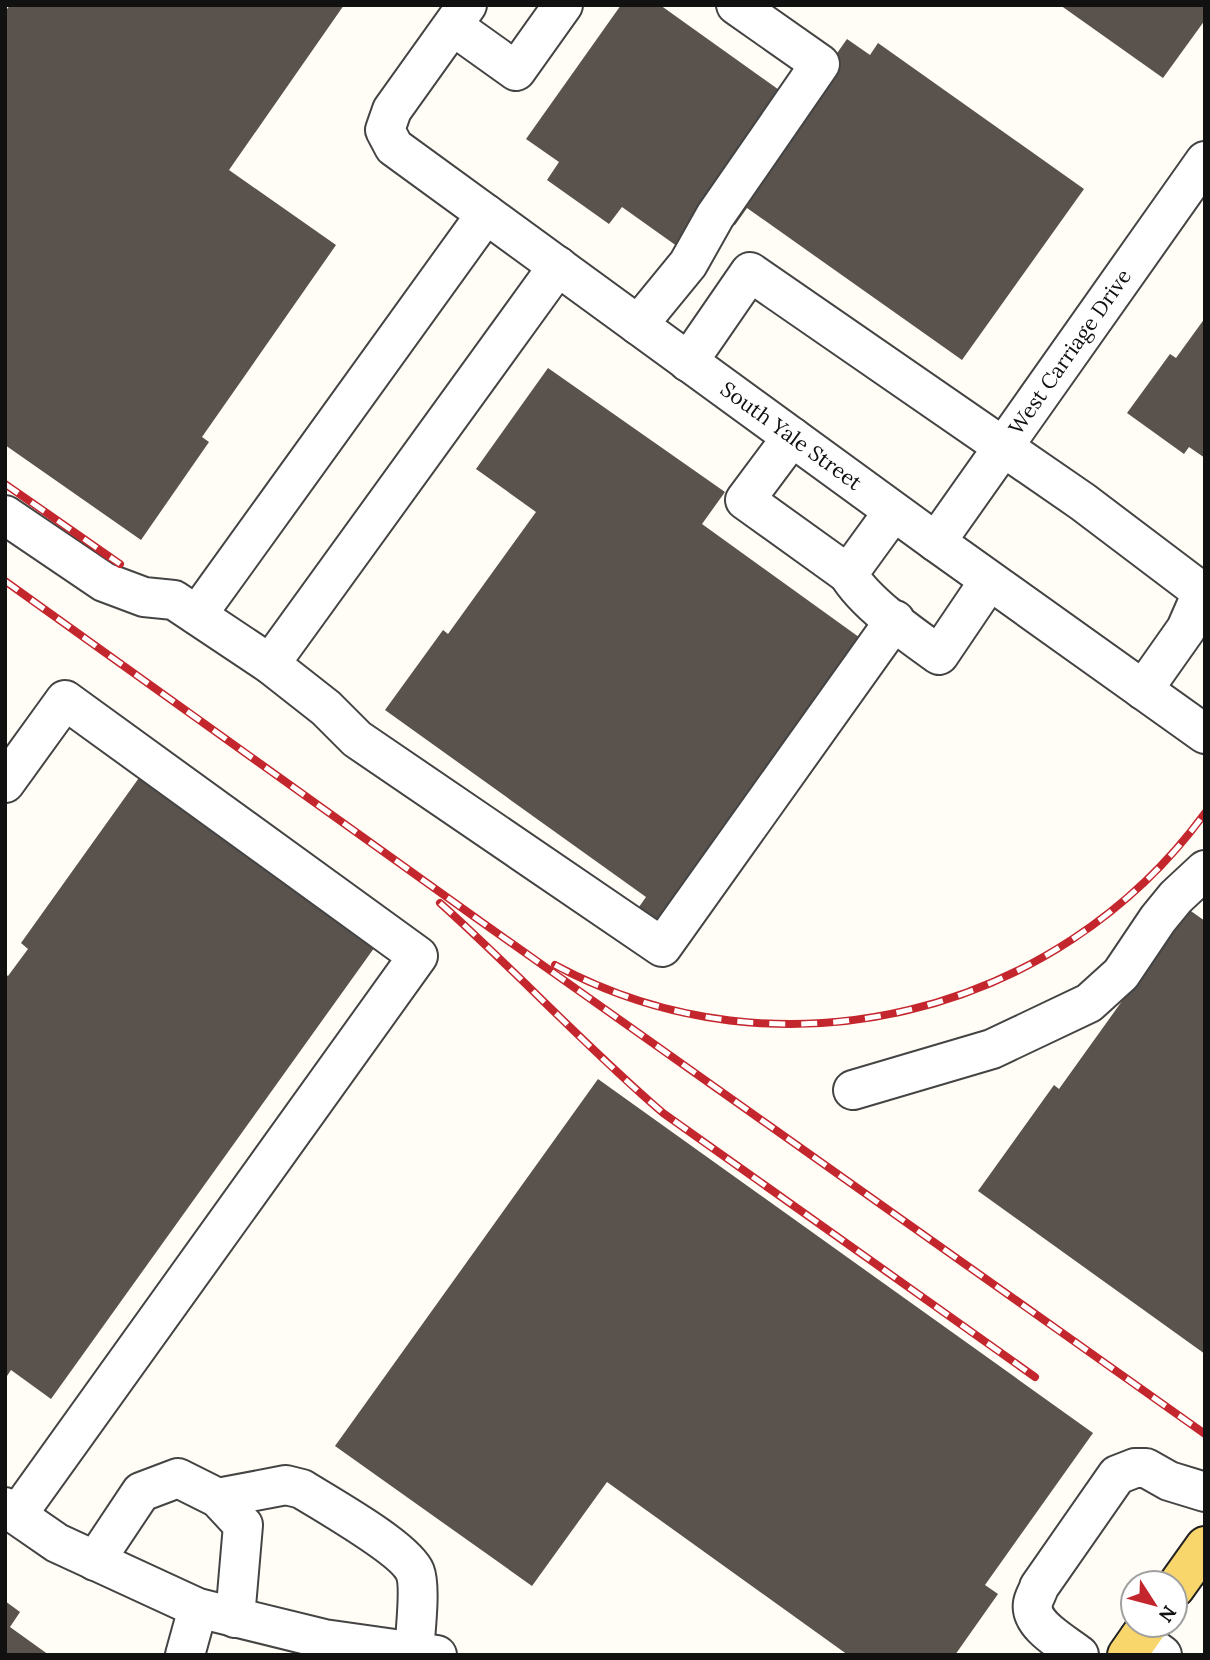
<svg xmlns="http://www.w3.org/2000/svg" width="1210" height="1660" font-family="Lora,serif">
  <style>
    .building { fill: #5a524d }
    .lines { fill: none; stroke-linecap: round; stroke-linejoin: round }
    .minor-casing { stroke: #444; stroke-width: 42 }
    .major-casing { stroke: #222; stroke-width: 42 }
    .minor { stroke: #fff; stroke-width: 38 }
    .major { stroke: #f9d66b; stroke-width: 38 }
    .rail-casing { stroke: #c4262e; stroke-width: 8 }
    .rail { stroke: #fff; stroke-width: 5; stroke-dasharray: 16; stroke-linecap: butt }
    .labels { text-anchor: middle; stroke-width: 7; stroke-linejoin: round; paint-order: stroke }
    .street-label { font-size: 21px; fill: #111; stroke: #fff }
  </style>
  <rect width="100%" height="100%" fill="#fffdf5"/>
  <g class="building">
    <path d="M10,5h334l-115,165 107,75 -134,192 7,5 -68,98 -136,-95v-433z"/>
    <path d="M621,5h39l129,92 -108,152 -59,-42 -13,17 -62,-44 12,-18 -33,-23z"/>
    <path d="M1060,5h145v15l-42,58z"/>
    <path d="M847,39l23,16 8,-12 206,146 -122,171 -215,-152 -12,17 -13,-9z"/>
    <path d="M1205,318v140l-16,-11 -5,7 -57,-41 43,-59 6,4z"/>
    <path d="M548,368l177,124 -23,32 161,116 -202,283 -22,-16 7,-10 -261,-187 58,-80 5,4 88,-122 -60,-43z"/>
    <path d="M141,775l236,169 -326,455 -40,-29 -6,9v-405l3,2 20,-27 -7,-6z"/>
    <path d="M1188,909l17,12v433l-227,-163 76,-106 5,4z"/>
    <path d="M598,1079l495,354 -108,152 13,9 -43,61h-107l-241,-173 -75,104 -197,-140z"/>
    <path d="M5,1601l15,11 -10,15 39,28h-44z"/>
  </g>
  <g class="lines">
    <defs>
      <g id="minor">
        <path d="M467,5l-75,105 -7,20 9,17 542,395 269,192"/>
        <path d="M453,26l63,45 47,-66"/>
        <path d="M638,325l50,-61 27,-48 105,-152 -84,-59"/>
        <path d="M688,362l62,-90 333,230 111,84 6,11 -14,32 -43,61"/>
        <path d="M792,437l-47,63 103,74"/>
        <path d="M893,512l-45,62c17,29 63,61 91,81l50,-74"/>
        <path d="M5,515l99,67 40,15 30,3 96,64 288,-398"/>
        <path d="M936,542l269,-381"/>
        <path d="M197,615l289,-401"/>
        <path d="M270,664l56,44 31,31 305,208 233,-327"/>
        <path d="M5,783l60,-83 353,256 -401,559"/>
        <path d="M853,1090l139,-41 97,-46 32,-29 37,-55 18,-22 29,-27"/>
        <path d="M218,1498l68,-13 16,4c25,16 103,59 113,83 6,15 0,63 -1,81"/>
        <path d="M5,1507l52,36 141,65 126,31 113,16"/>
        <path d="M95,1561l46,-69 37,-14 40,20 25,27 -8,93"/>
        <path d="M1139,1638l23,17"/>
        <path d="M185,1655l13,-47"/>
        <path d="M1079,1655c-15,-12 -50,-30 -46,-52 1,-6 5,-11 6,-16l78,-112 18,-7h11l23,13 36,11"/>
      </g>
      <g id="major">
        <path d="M1175,1588l30,-42"/>
        <path d="M1127,1655l21,-30"/>
      </g>
    </defs>
    <use href="#minor" class="minor-casing"/>
    <use href="#major" class="major-casing"/>
    <use href="#minor" class="minor"/>
    <use href="#major" class="major"/>
    <defs>
      <g id="rail">
        <path d="M5,484l115,80"/>
        <path d="M5,581l471,337 729,516"/>
        <path d="M440,903c76,68 146,144 223,210l372,264"/>
        <path d="M555,965c223,120 502,51 650,-152"/>
      </g>
    </defs>
    <use href="#rail" class="rail-casing"/>
    <use href="#rail" class="rail"/>
  </g>
  <g class="labels">
    <g class="street-label">
      <text transform="translate(1070 352) rotate(-55)" y="7">West Carriage Drive</text>
      <text transform="translate(791 436) rotate(36)" y="7">South Yale Street</text>
    </g>
  </g>
  <rect width="1210" height="1660" fill="none" stroke="#111111" stroke-width="14"/>
  <g transform="translate(1154 1604) rotate(126)"><circle r="33" fill="#ffffff" stroke="#a0a0a0" stroke-width="2"/>
  <path d="M0-5L12 26L0 18L-12 26Z" fill="#c4262e"/>
  <text y="-10" font-size="19" font-weight="bold" text-anchor="middle" fill="#111111">N</text>
  </g>
</svg>
